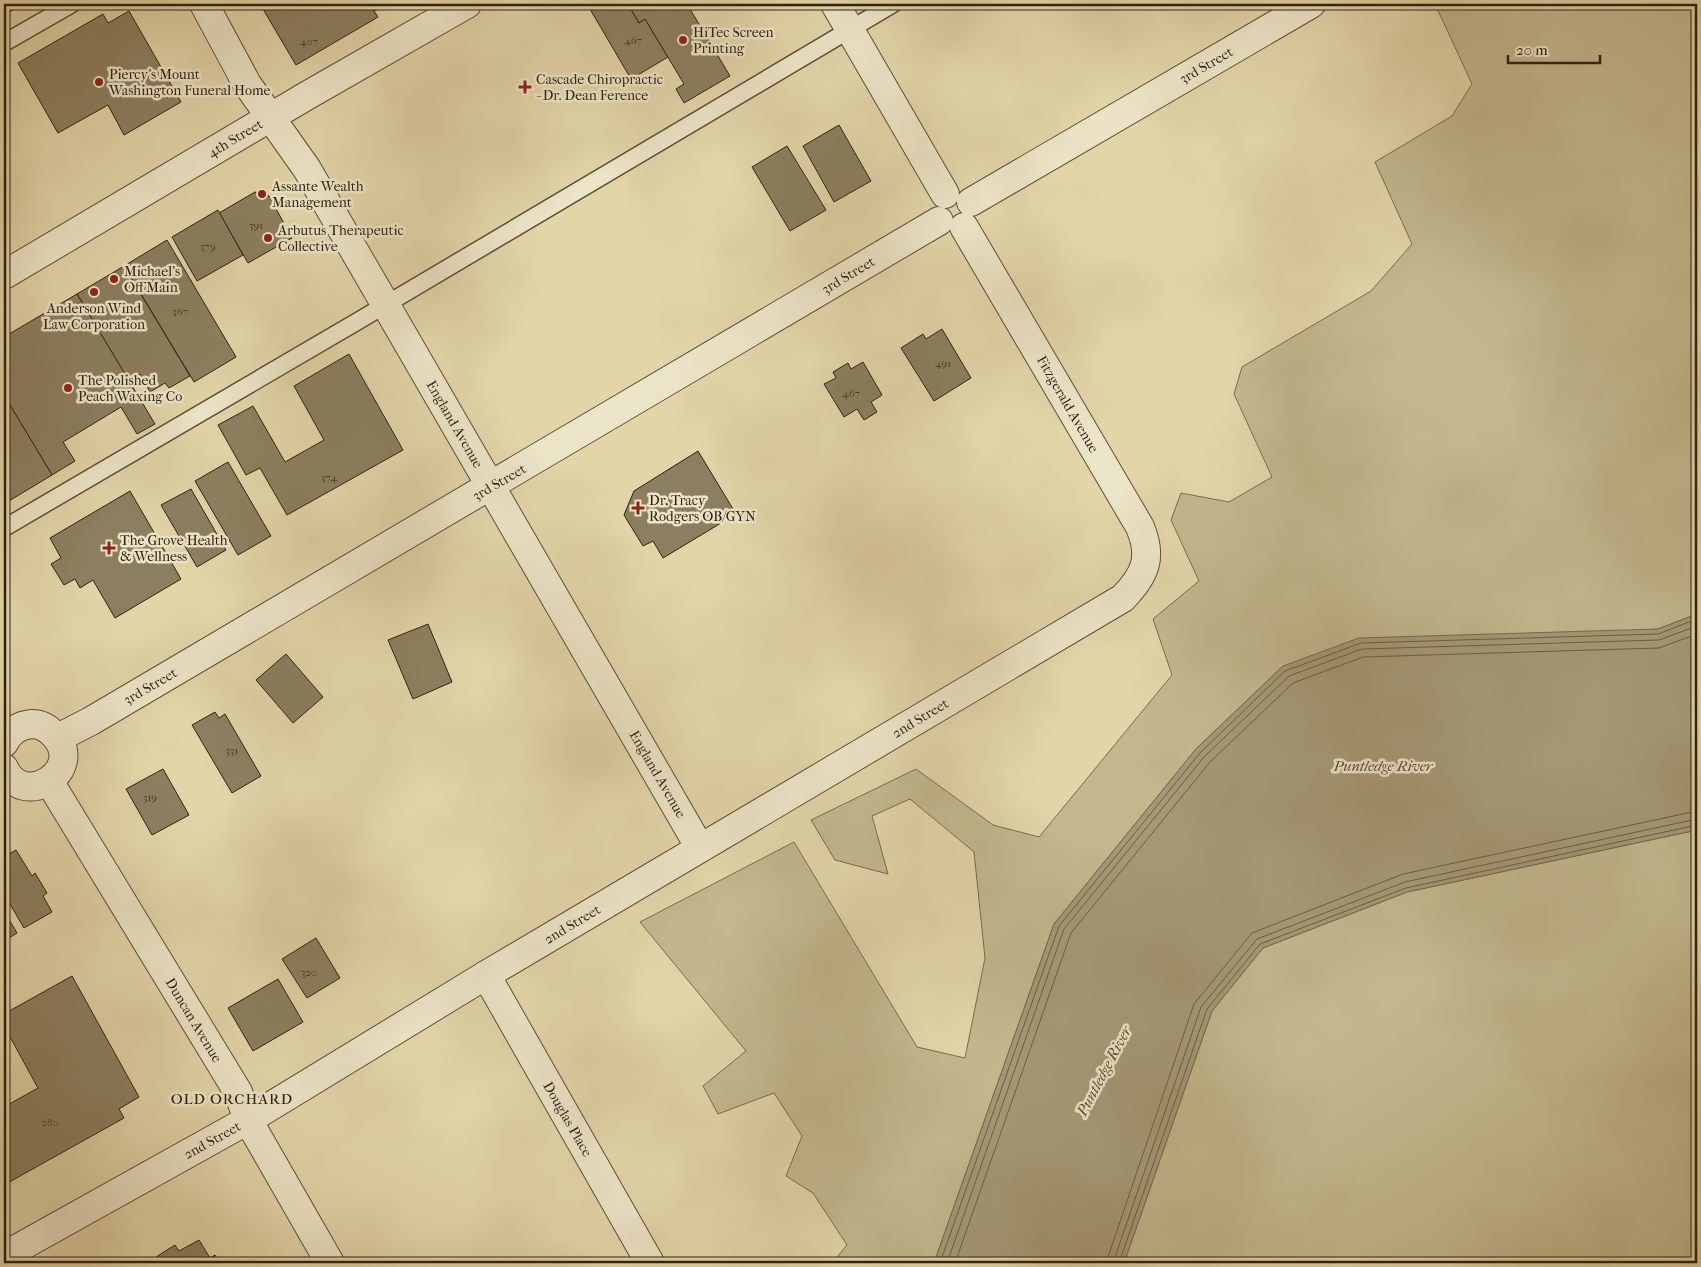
<svg xmlns="http://www.w3.org/2000/svg" width="1701" height="1267" font-family="'IM FELL French Canon',serif">
  <style>
    .green { fill: #c3b78e; stroke: #786c50 }
    .water { fill: #a59875; stroke: #75694d }
    .lines { fill: none; stroke-linecap: round; stroke-linejoin: round }
    .shore { stroke: #6a5d44; stroke-width: 1 }
    .building { fill: #8c7f60; stroke: #2e2212 }
    .service-casing { stroke: #5b4f38; stroke-width: 19 }
    .minor-casing { stroke: #5b4f38; stroke-width: 30 }
    .service { stroke: #ece4c6; stroke-width: 16 }
    .minor { stroke: #ece4c6; stroke-width: 28 }
    .poi-dot { fill: #8f2418; stroke: #ece4c6; stroke-width: 2 }
    .labels { text-anchor: middle; stroke-width: 5; stroke-linejoin: round; paint-order: stroke }
    .number-label { font-size: 11px; fill: #463926 }
    .poi-label { font-size: 14px; fill: #2e2212; stroke: #ece4c6; text-anchor: start }
    .street-label { font-size: 14px; fill: #2e2212; stroke: #ece4c6 }
    .water-label { font-size: 15px; font-style: italic; fill: #584b35; stroke: #ece4c6 }
    .neighbourhood-label { font-size: 15px; letter-spacing: 1px; fill: #2e2212; stroke: #ece4c6 }
  </style>
  <rect width="100%" height="100%" fill="#e2d5a8"/>
  <filter id="stains"><feTurbulence type="fractalNoise" baseFrequency=".004" numOctaves="4"/><feColorMatrix values="0 0 0 0 .2 0 0 0 0 .09 0 0 0 0 .02 0 0 0 .5 -.17"/></filter>
  <radialGradient id="worn" r=".72"><stop offset=".6" stop-color="#630" stop-opacity="0"/><stop offset="1" stop-color="#630" stop-opacity=".3"/></radialGradient>
  <g class="green">
    <path d="M1435,4h262v610l-39,15 -375,37 -87,83 -142,175 -120,339h-102l15,-18 -34,-52 -27,-17 16,-40 -28,-43 -56,21 -15,-28 43,-35 -106,-129 154,-80 123,205 48,11 20,-100 -11,-106 -64,-53 -38,17 16,58 -53,-14 -24,-40 105,-51 77,56 46,12 133,-162 -19,-56 46,-38 -28,-61 10,-27 48,9 43,-25 -38,-83 8,-27 129,-76 41,-47 -37,-82 77,-46 20,-32z"/>
    <path d="M1697,830v433h-573l88,-252 51,-63 144,-56z"/>
  </g>
  <path class="water" d="M1697,614v216l-290,62 -144,56 -51,63 -88,252h-190l120,-339 142,-175 87,-83 76,-28 299,-9z"/>
  <g class="lines">
    <g class="shore">
      <path d="M940,1263l119,-337 141,-173 85,-82 76,-28 297,-9 39,-15"/>
      <path d="M947,1263l117,-334 140,-172 85,-81 73,-27 297,-9 38,-14"/>
      <path d="M955,1263l116,-330 139,-171 83,-79 70,-26 296,-9 38,-14"/>
      <path d="M1106,1263l88,-259 58,-71 151,-59 294,-63"/>
      <path d="M1113,1263l88,-256 56,-68 148,-57 292,-63"/>
      <path d="M1119,1263l88,-254 53,-65 146,-56 291,-63"/>
    </g>
  </g>
  <g class="building">
    <path d="M4,4h19l-19,11z"/>
    <path d="M260,4h127l-13,7 4,6 -82,48z"/>
    <path d="M587,4h41l11,19 6,-4 23,38 -37,22z"/>
    <path d="M628,4h59l43,72 -46,27 -8,-14 8,-5 -39,-65 -6,4z"/>
    <path d="M129,11l52,91 -57,33 -16,-30 -50,28 -40,-70 85,-49 5,9z"/>
    <path d="M839,125l32,56 -37,21 -31,-56z"/>
    <path d="M787,146l39,64 -36,21 -38,-64z"/>
    <path d="M255,192l14,4 23,42 -44,25 -29,-50z"/>
    <path d="M218,210l25,45 -46,26 -25,-44z"/>
    <path d="M167,240l69,117 -42,25 -70,-116z"/>
    <path d="M124,266l66,110 -21,12 -4,-5 -15,9 -10,-18 -12,7 -51,-87z"/>
    <path d="M77,294l78,130 -18,10 -16,-27 -58,35 12,19 -23,14 -48,-80v-58z"/>
    <path d="M942,329l29,49 -37,23 -33,-53 22,-14 3,5z"/>
    <path d="M349,354l54,96 -116,65 -27,-47 -14,7 -28,-50 35,-19 32,56 39,-22 -30,-54z"/>
    <path d="M863,362l19,33 -11,7 6,10 -13,8 -7,-11 -13,8 -20,-33 12,-6 -3,-6 15,-9 3,6z"/>
    <path d="M4,395l48,80 -48,29z"/>
    <path d="M698,451l38,63 -73,44 -10,-17 -10,5 -19,-31 10,-24z"/>
    <path d="M228,462l43,74 -33,19 -43,-74z"/>
    <path d="M191,489l35,61 -29,17 -36,-62z"/>
    <path d="M130,491l51,88 -66,39 -22,-38 -13,8 -5,-9 -11,6 -13,-21 10,-6 -11,-20z"/>
    <path d="M428,624l24,58 -39,17 -25,-59z"/>
    <path d="M286,654l37,43 -30,26 -37,-43z"/>
    <path d="M215,712l4,6 6,-4 36,62 -29,17 -40,-68z"/>
    <path d="M163,769l26,46 -37,20 -26,-46z"/>
    <path d="M16,850l16,26 3,-3 12,20 -4,3 9,16 -28,16 -20,-34v-37z"/>
    <path d="M4,911l13,22 -13,8z"/>
    <path d="M316,938l24,40 -33,20 -25,-39z"/>
    <path d="M72,976l67,121 -20,12 5,9 -120,67v-78l34,-19 -34,-62v-12z"/>
    <path d="M278,979l25,43 -50,29 -25,-43z"/>
    <path d="M199,1240l11,18 5,-3 5,8h-60l-4,-6 19,-12 4,6z"/>
  </g>
  <g class="lines">
    <defs>
      <g id="service">
        <path d="M4,43l68,-39"/>
        <path d="M4,528l349,-204 540,-320"/>
      </g>
      <g id="minor">
        <path d="M204,4l43,80 60,85 393,679"/>
        <path d="M835,4l110,190"/>
        <path d="M971,202l340,-198"/>
        <path d="M4,275l304,-180 159,-91"/>
        <path d="M58,738l33,-17 848,-500"/>
        <path d="M4,743c5,-11 15,-18 28,-19 9,0 17,5 23,12 31,34 -32,75 -51,32"/>
        <path d="M49,781l189,311 10,28 82,143"/>
        <path d="M486,975l164,288"/>
        <path d="M4,1256l244,-136 238,-145 637,-377c22,-23 30,-40 17,-71l-176,-300"/>
      </g>
    </defs>
    <use href="#service" class="service-casing"/>
    <use href="#minor" class="minor-casing"/>
    <use href="#service" class="service"/>
    <use href="#minor" class="minor"/>
  </g>
  <g class="poi-dot">
    <circle cx="683" cy="40" r="5"/>
    <circle cx="99" cy="82" r="5"/>
    <path d="M522.5 79.5h5v5h5v5h-5v5h-5v-5h-5v-5h5z"/>
    <circle cx="262" cy="194" r="5"/>
    <circle cx="268" cy="238" r="5"/>
    <circle cx="114" cy="279" r="5"/>
    <circle cx="94" cy="292" r="5"/>
    <circle cx="68" cy="388" r="5"/>
    <path d="M635.5 500.5h5v5h5v5h-5v5h-5v-5h-5v-5h5z"/>
    <path d="M106.5 540.5h5v5h5v5h-5v5h-5v-5h-5v-5h5z"/>
  </g>
  <g class="labels">
    <g class="number-label">
      <text x="633" y="44">467</text>
      <text x="309" y="45">407</text>
      <text x="256" y="229">391</text>
      <text x="208" y="250">379</text>
      <text x="180" y="315">367</text>
      <text x="943" y="367">491</text>
      <text x="851" y="397">467</text>
      <text x="329" y="481">374</text>
      <text x="232" y="754">331</text>
      <text x="150" y="801">319</text>
      <text x="309" y="976">320</text>
      <text x="50" y="1126">280</text>
    </g>
    <g class="poi-label">
      <text x="693" y="37">HiTec Screen<tspan x="693" dy="16">Printing</tspan></text>
      <text x="109" y="79">Piercy's Mount<tspan x="109" dy="16">Washington Funeral Home</tspan></text>
      <text x="536" y="84">Cascade Chiropractic<tspan x="536" dy="16">- Dr. Dean Ference</tspan></text>
      <text x="272" y="191">Assante Wealth<tspan x="272" dy="16">Management</tspan></text>
      <text x="278" y="235">Arbutus Therapeutic<tspan x="278" dy="16">Collective</tspan></text>
      <text x="124" y="276">Michael's<tspan x="124" dy="16">Off Main</tspan></text>
      <text x="94" y="313" text-anchor="middle">Anderson Wind<tspan x="94" dy="16">Law Corporation</tspan></text>
      <text x="78" y="385">The Polished<tspan x="78" dy="16">Peach Waxing Co</tspan></text>
      <text x="649" y="505">Dr. Tracy<tspan x="649" dy="16">Rodgers OB/GYN</tspan></text>
      <text x="120" y="545">The Grove Health<tspan x="120" dy="16">&amp; Wellness</tspan></text>
    </g>
    <g class="street-label">
      <text transform="translate(1206 65) rotate(-30)" y="5">3rd Street</text>
      <text transform="translate(235 138) rotate(-31)" y="5">4th Street</text>
      <text transform="translate(848 275) rotate(-31)" y="5">3rd Street</text>
      <text transform="translate(1068 404) rotate(60)" y="5">Fitzgerald Avenue</text>
      <text transform="translate(455 424) rotate(60)" y="5">England Avenue</text>
      <text transform="translate(499 482) rotate(-30)" y="5">3rd Street</text>
      <text transform="translate(150 686) rotate(-30)" y="5">3rd Street</text>
      <text transform="translate(920 718) rotate(-31)" y="5">2nd Street</text>
      <text transform="translate(658 774) rotate(60)" y="5">England Avenue</text>
      <text transform="translate(572 924) rotate(-31)" y="5">2nd Street</text>
      <text transform="translate(194 1020) rotate(59)" y="5">Duncan Avenue</text>
      <text transform="translate(568 1119) rotate(60)" y="5">Douglas Place</text>
      <text transform="translate(212 1140) rotate(-29)" y="5">2nd Street</text>
    </g>
    <g class="water-label">
      <text x="1383" y="771">Puntledge River</text>
      <text transform="translate(1104 1071) rotate(-62)" y="5">Puntledge River</text>
    </g>
    <g class="neighbourhood-label">
      <text x="232" y="1104">OLD ORCHARD</text>
    </g>
  </g>
  <rect width="1701" height="1267" fill="none" stroke="#e2d5a8" stroke-width="20"/>
  <rect x="5" y="5" width="1691" height="1257" fill="none" stroke="#2e2212" stroke-width="2.5"/>
  <rect x="10" y="10" width="1681" height="1247" fill="none" stroke="#2e2212"/>
  <path d="M1508 55v8h92v-8" fill="none" stroke="#2e2212" stroke-width="2.5"/>
  <text x="1516" y="55" font-size="15" fill="#2e2212" stroke="#ece4c6" stroke-width="4" paint-order="stroke">20 m</text>
  <rect width="100%" height="100%" filter="url(#stains)"/>
  <rect width="100%" height="100%" fill="url(#worn)"/>
</svg>
